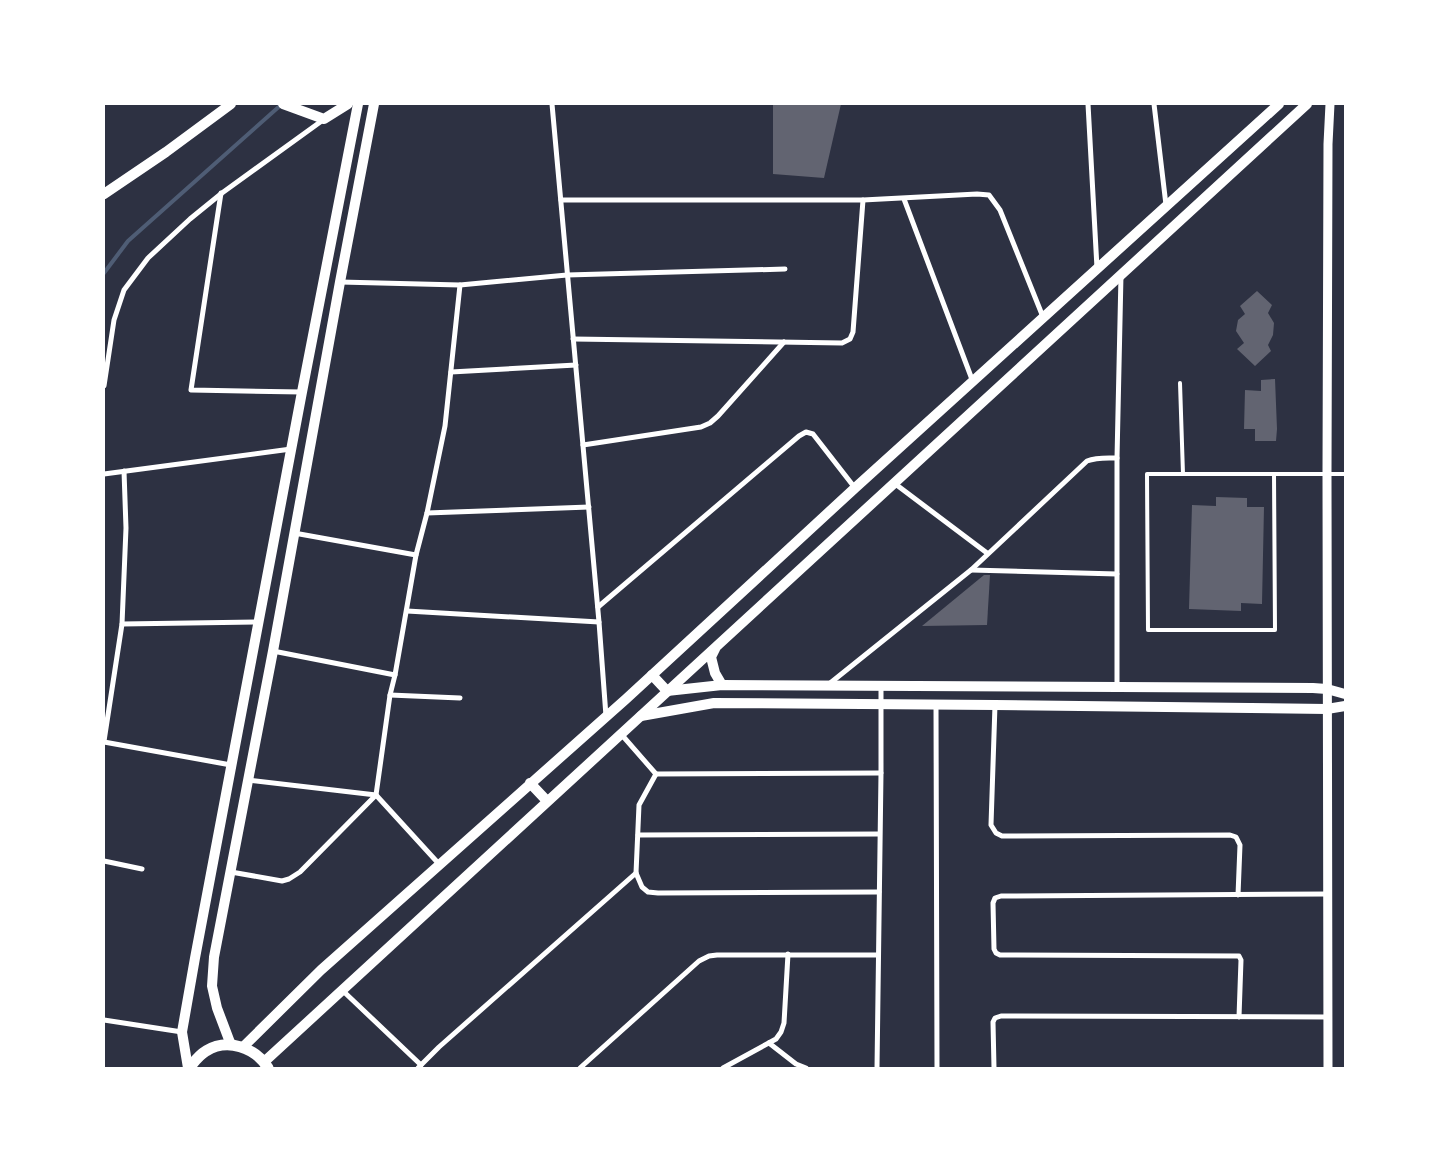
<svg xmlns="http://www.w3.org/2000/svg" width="1449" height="1172" font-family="'Fira Sans',sans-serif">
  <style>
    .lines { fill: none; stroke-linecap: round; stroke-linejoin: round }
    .stream { stroke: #4f5d75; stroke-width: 4 }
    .building { fill: #626471 }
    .service { stroke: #fff; stroke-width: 4 }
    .minor { stroke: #fff; stroke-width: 5 }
    .tertiary { stroke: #fff; stroke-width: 9 }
    .secondary { stroke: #fff; stroke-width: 10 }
    .primary { stroke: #fff; stroke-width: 11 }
  </style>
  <rect width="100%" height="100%" fill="#2d3142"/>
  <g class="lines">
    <path class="stream" d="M104,273l24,-32 154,-137"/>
  </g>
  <g class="building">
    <path d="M802,104h39l-17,74 -51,-4v-69z"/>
    <path d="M1257,291l15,14 -4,8 6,10 -1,12 -5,10 3,6 -16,15 -18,-17 7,-6 -8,-12 2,-11 7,-6 -5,-8z"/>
    <path d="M1275,379l2,50 -1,12h-21v-12h-11l1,-39 16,1v-11z"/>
    <path d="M1216,497l31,1v9h17l-2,97 -21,-1v8l-52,-2 3,-104 24,1z"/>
    <path d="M984,575h6l-3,50 -65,1z"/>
  </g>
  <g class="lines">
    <g class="service">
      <path d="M1180,383l3,91"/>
      <path d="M1274,474l1,156h-127l-1,-156h198"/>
    </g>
    <g class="minor">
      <path d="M552,104l47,518 7,94"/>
      <path d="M1088,104l9,164"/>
      <path d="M1154,104l12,101"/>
      <path d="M221,193l-30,197 111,2"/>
      <path d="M904,199l69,183"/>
      <path d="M561,200h302l114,-6 12,1 11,15 43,107"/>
      <path d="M340,282l120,3 107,-10 218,-6"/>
      <path d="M573,339l269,4 8,-4 3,-7 10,-132"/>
      <path d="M451,372l125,-7"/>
      <path d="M104,386l10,-66 10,-30 24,-32 42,-39 32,-26 101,-73"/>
      <path d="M583,445l118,-18 9,-4 8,-7 66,-74"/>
      <path d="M104,474l187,-25"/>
      <path d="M894,483l93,70"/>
      <path d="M427,513l162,-6"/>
      <path d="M294,533l122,22"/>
      <path d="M971,570l146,4"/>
      <path d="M598,607l201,-171 7,-4 7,2 42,54"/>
      <path d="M407,611l192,11"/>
      <path d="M122,624l136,-2"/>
      <path d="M273,651l122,24"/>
      <path d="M829,684l142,-114 116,-109c10,-4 19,-3 30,-3"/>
      <path d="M1117,687v-229l4,-183"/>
      <path d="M390,695l70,3"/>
      <path d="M936,705l1,363"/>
      <path d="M995,705l-4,120 5,8 6,3 228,-1 6,2 4,8 -2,50"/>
      <path d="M621,734l35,40 -17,31 -3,68 6,14 6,5 10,1 221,-1"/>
      <path d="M104,741l18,-117 4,-96 -2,-57"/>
      <path d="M104,742l127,23"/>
      <path d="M656,774l225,-1"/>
      <path d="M248,780l128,15 63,69"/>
      <path d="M376,795l14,-100 5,-20 21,-120 11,-42 18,-87 15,-141"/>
      <path d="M638,835l241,-1"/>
      <path d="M104,861l38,8"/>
      <path d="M231,872l51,9 7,-2 11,-7 76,-77"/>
      <path d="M342,990l79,75"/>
      <path d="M1239,1017l2,-57 -2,-4 -239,-1 -4,-2 -2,-4 -1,-46 2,-5 6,-2 327,-2"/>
      <path d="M104,1020l78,12"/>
      <path d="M769,1043l27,21 10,4"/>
      <path d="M418,1068l21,-21 197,-174"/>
      <path d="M580,1068l119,-107 10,-5 8,-1h161"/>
      <path d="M723,1068l53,-29 5,-7 3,-9 4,-69"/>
      <path d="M877,1068l4,-295v-86"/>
      <path d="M994,1068l-1,-46 2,-4 6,-2 327,1"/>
    </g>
    <path class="tertiary" d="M1328,1068l-1,-594 1,-330 2,-40"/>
    <g class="secondary">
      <path d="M283,104l41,15 24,-15"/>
      <path d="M104,194l62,-42 65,-48"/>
      <path d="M715,649l-4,8 4,16 7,12"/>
      <path d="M652,675l15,16 55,-6 591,3 14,1 18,5"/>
      <path d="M641,716l73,-13 281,2 332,4 18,-3"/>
      <path d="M530,783l17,18"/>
      <path d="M231,1045l-14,-37 -5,-22 2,-29 59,-306 67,-369 34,-178"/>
      <path d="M243,1047l78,-77 305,-271 229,-211 424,-384"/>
      <path d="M264,1062l1043,-958"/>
      <path d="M188,1068l-6,-36 13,-74 107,-566 56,-288"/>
    </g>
    <path class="primary" d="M189,1068c5,-6 10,-13 17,-17 21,-13 49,-4 62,17"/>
  </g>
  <rect width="1449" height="1172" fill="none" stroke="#ffffff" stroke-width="210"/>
</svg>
